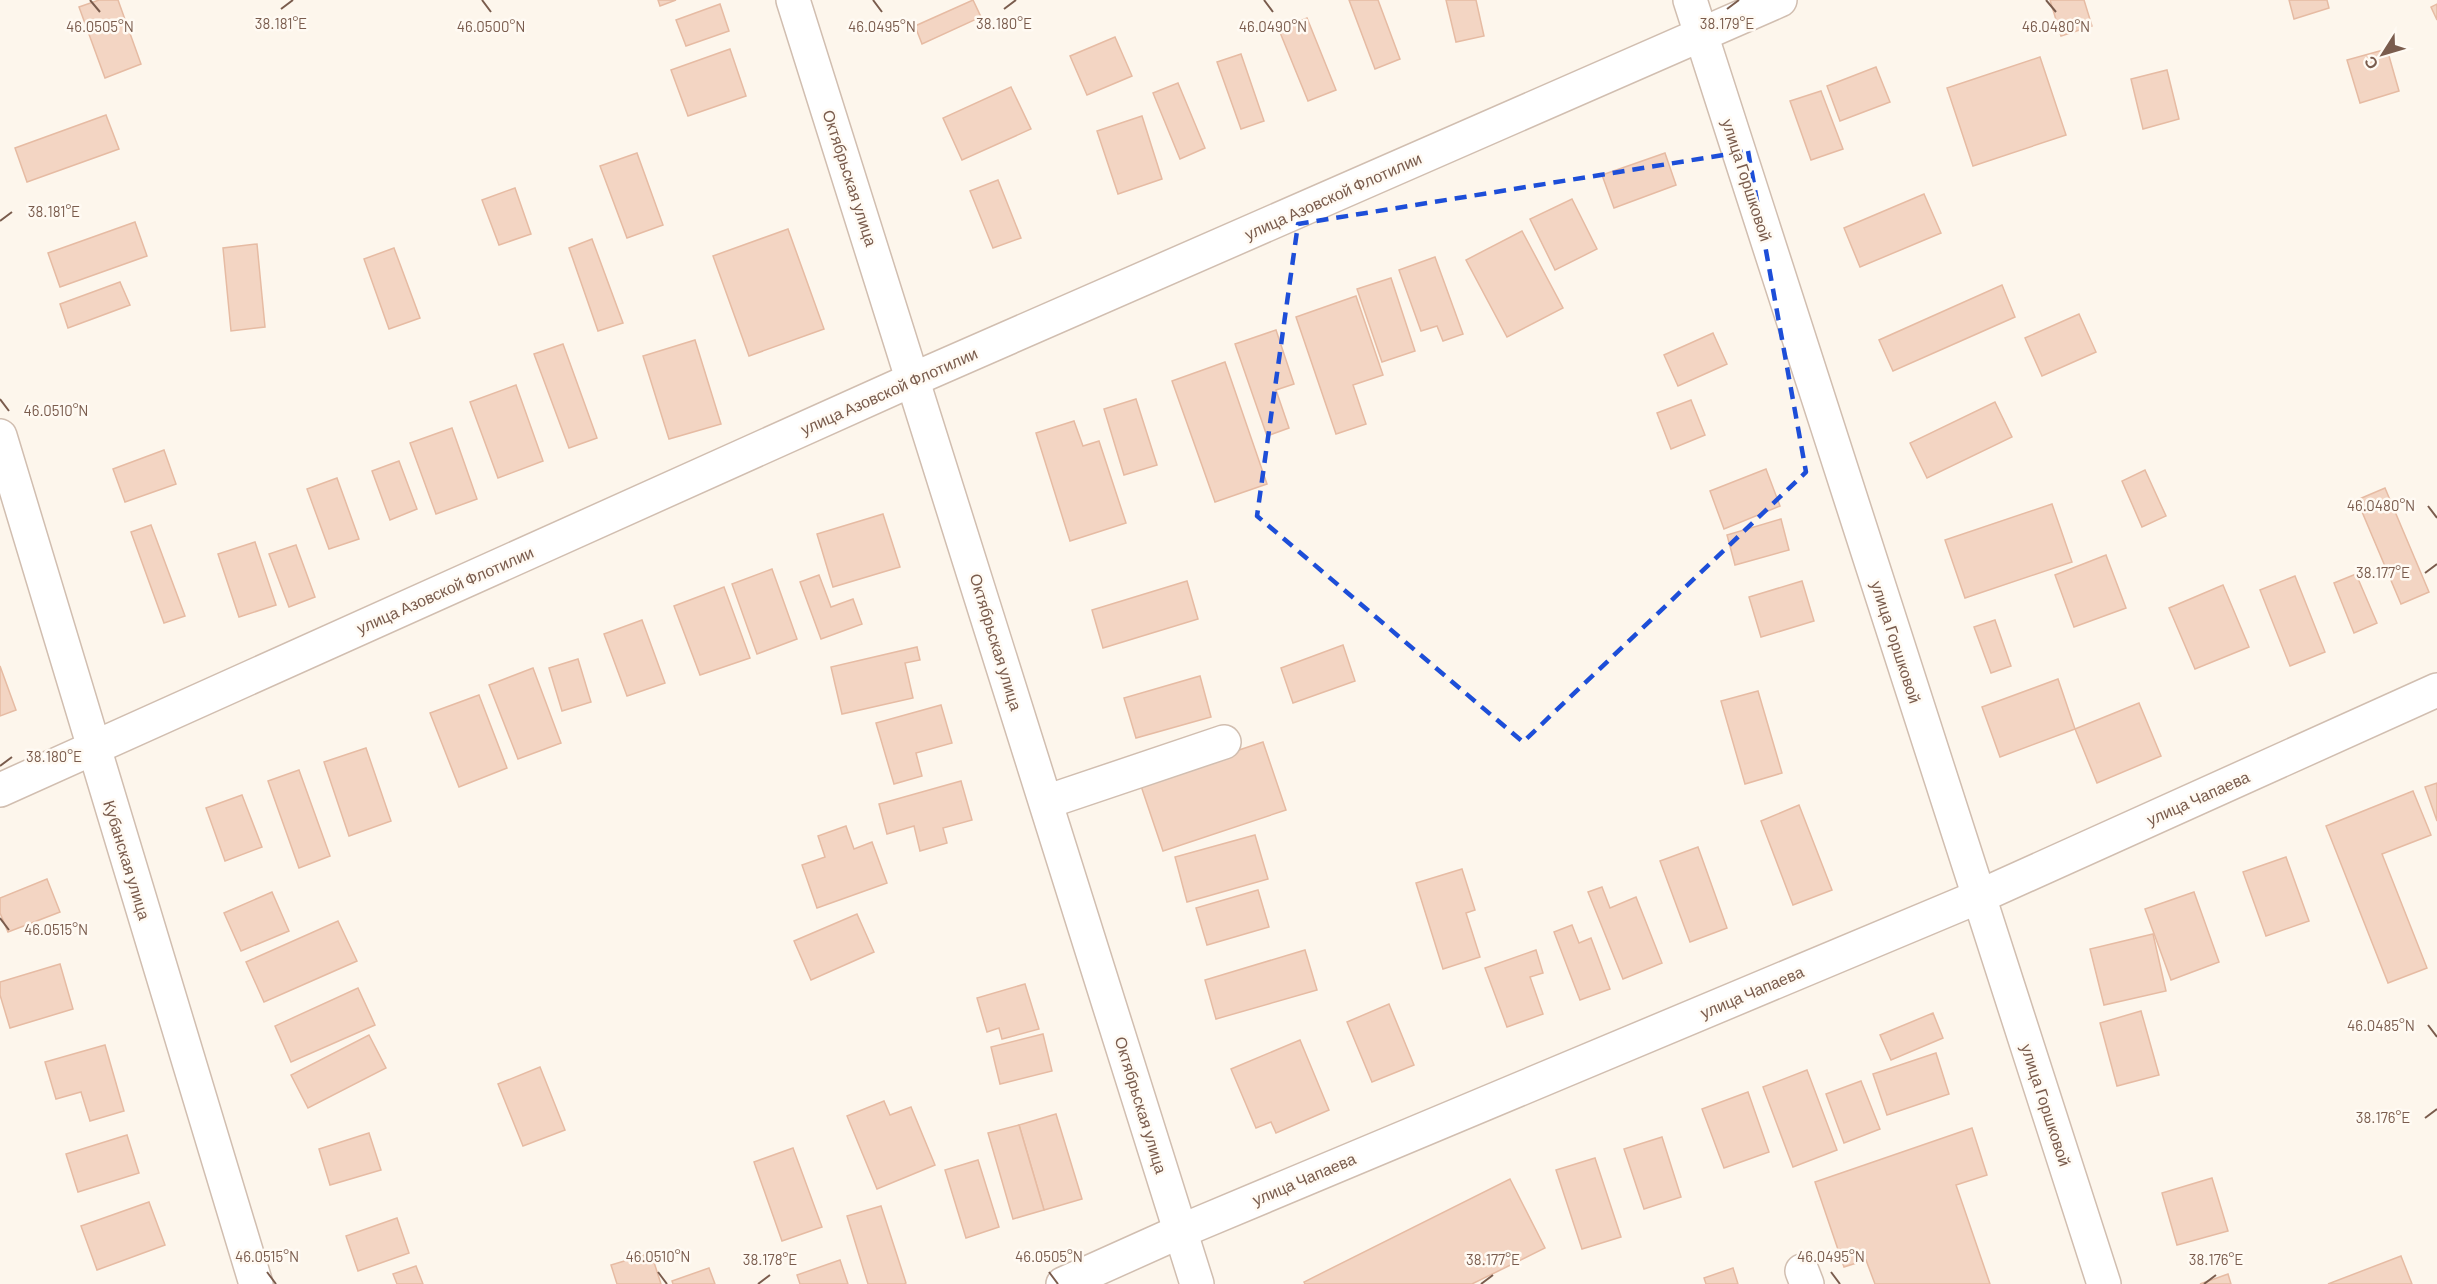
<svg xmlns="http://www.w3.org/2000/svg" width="2437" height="1284" font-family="Barlow,sans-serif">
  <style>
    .building { fill: #f3d5c3; stroke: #e6bba3; stroke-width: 1.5 }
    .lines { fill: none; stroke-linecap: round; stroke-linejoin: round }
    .minor-casing { stroke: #d1beb0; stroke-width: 36 }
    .minor { stroke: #fff; stroke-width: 33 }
    .marked { fill: none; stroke: #1d4ed8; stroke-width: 4.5; stroke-dasharray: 12 8; stroke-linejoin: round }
    .ticks { fill: none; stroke: #7a5c4d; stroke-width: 2 }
    .labels { text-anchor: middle; stroke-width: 5; stroke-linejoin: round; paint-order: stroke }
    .street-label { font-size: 16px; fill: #7a5c4d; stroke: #fffaf3 }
    .ticks-label { font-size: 15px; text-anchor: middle; fill: #7a5c4d; stroke: #fffaf3; stroke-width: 5; stroke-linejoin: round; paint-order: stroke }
  </style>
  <rect width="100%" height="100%" fill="#fdf6ec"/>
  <g class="building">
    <path d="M99,0h19l23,64 -36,14 -26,-71z"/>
    <path d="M658,0h18l-16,6z"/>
    <path d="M973,0l8,17 -59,27 -7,-18z"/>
    <path d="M1349,0h29l22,59 -25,10z"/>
    <path d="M1446,0h30l8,36 -28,6z"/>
    <path d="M2050,0h34l8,26 -31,10z"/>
    <path d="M2289,0h38l2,8 -35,11z"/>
    <path d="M720,4l9,27 -43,15 -10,-26z"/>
    <path d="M2437,4v16l-6,-13z"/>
    <path d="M1307,18l29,72 -28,11 -29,-71z"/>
    <path d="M1115,37l17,39 -45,19 -17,-39z"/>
    <path d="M730,49l16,47 -58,20 -17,-46z"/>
    <path d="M2387,49l12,42 -39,12 -13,-43z"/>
    <path d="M1241,54l23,67 -23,8 -24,-67z"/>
    <path d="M2040,57l26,78 -93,31 -26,-78z"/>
    <path d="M1876,67l14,35 -50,19 -13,-35z"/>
    <path d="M2167,70l12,49 -36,10 -12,-50z"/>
    <path d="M1178,83l27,65 -25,11 -27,-66z"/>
    <path d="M1011,87l20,42 -69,31 -19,-42z"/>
    <path d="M1821,91l22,58 -32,11 -21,-59z"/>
    <path d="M106,115l13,34 -92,33 -12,-34z"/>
    <path d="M1142,116l20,63 -44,15 -21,-63z"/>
    <path d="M637,153l26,72 -36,13 -27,-72z"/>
    <path d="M1665,153l11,32 -62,23 -12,-33z"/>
    <path d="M998,180l23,58 -28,10 -23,-57z"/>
    <path d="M515,188l16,46 -32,11 -17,-45z"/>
    <path d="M1924,194l17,39 -81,34 -16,-39z"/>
    <path d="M1572,199l25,50 -42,21 -25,-51z"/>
    <path d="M135,222l12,34 -87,31 -12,-34z"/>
    <path d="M788,229l36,100 -75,27 -36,-100z"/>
    <path d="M1522,231l41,77 -56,29 -41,-77z"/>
    <path d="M592,239l31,84 -25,8 -29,-83z"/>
    <path d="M257,244l8,83 -34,4 -8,-83z"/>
    <path d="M394,248l26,70 -31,11 -25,-70z"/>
    <path d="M1435,257l28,77 -20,7 -6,-15 -16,5 -22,-61z"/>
    <path d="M1391,278l24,73 -33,11 -25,-73z"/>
    <path d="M120,282l10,23 -62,23 -8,-24z"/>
    <path d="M2002,285l13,32 -122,54 -14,-31z"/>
    <path d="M1356,296l27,79 -30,10 13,39 -30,10 -40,-117z"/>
    <path d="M2079,314l17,38 -54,24 -17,-38z"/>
    <path d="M1276,330l18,54 -18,6 13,38 -22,8 -32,-92z"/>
    <path d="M1713,333l14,31 -49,22 -14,-31z"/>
    <path d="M695,340l26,84 -52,15 -26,-83z"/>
    <path d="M563,344l34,94 -28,10 -35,-94z"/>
    <path d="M1225,362l42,122 -52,18 -43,-121z"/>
    <path d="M516,385l27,76 -45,17 -28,-76z"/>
    <path d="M1136,399l21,66 -33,10 -20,-66z"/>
    <path d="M1691,400l14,35 -34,14 -14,-36z"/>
    <path d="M1995,402l17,35 -85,41 -17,-35z"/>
    <path d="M1074,421l9,25 16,-5 27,82 -56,18 -34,-108z"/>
    <path d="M452,428l25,71 -41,15 -26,-71z"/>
    <path d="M164,450l12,34 -51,18 -12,-33z"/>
    <path d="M399,461l18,48 -27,11 -18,-49z"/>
    <path d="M1766,469l14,37 -56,23 -14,-38z"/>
    <path d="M2145,470l21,46 -24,11 -20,-46z"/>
    <path d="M337,478l22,61 -30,10 -22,-60z"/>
    <path d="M2385,488l44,104 -28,12 -44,-104z"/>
    <path d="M2052,504l20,58 -107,36 -20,-58z"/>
    <path d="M883,514l17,53 -67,20 -16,-53z"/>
    <path d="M1781,519l8,31 -54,15 -8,-30z"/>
    <path d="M151,525l34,91 -21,7 -33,-91z"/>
    <path d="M255,542l21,63 -37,12 -21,-63z"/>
    <path d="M296,545l19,52 -26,10 -20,-53z"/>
    <path d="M2106,555l20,53 -52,19 -19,-52z"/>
    <path d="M772,569l25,70 -40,15 -25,-70z"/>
    <path d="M2356,574l21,49 -23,10 -20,-50z"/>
    <path d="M819,575l12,32 22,-8 9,25 -41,15 -21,-57z"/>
    <path d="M2295,576l30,76 -35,14 -30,-76z"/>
    <path d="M1187,581l11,38 -95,29 -11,-38z"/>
    <path d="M1802,581l12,40 -53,16 -12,-40z"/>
    <path d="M2223,585l26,62 -54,22 -26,-61z"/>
    <path d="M724,587l26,71 -50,17 -26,-69z"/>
    <path d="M642,620l23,63 -38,13 -23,-62z"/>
    <path d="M1995,620l16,46 -20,7 -17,-46z"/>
    <path d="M1343,645l12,36 -62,22 -12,-35z"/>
    <path d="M917,647l3,13 -15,3 8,35 -71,16 -11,-47z"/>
    <path d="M578,659l13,43 -29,9 -13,-43z"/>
    <path d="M0,666l16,44 -16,6z"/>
    <path d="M533,668l28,75 -43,16 -29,-74z"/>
    <path d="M1200,676l11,41 -75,21 -12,-40z"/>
    <path d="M2058,679l17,50 -75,28 -18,-50z"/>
    <path d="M1758,691l24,82 -37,11 -24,-83z"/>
    <path d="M479,695l28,73 -48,19 -29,-74z"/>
    <path d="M2139,703l22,53 -64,27 -22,-54z"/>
    <path d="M941,705l11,38 -36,10 6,23 -28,8 -18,-61z"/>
    <path d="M1263,742l23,68 -123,41 -23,-68z"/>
    <path d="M366,748l25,73 -42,15 -25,-74z"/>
    <path d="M299,770l31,86 -31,12 -31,-87z"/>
    <path d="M961,781l11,39 -29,8 4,15 -27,8 -6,-25 -27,8 -8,-30z"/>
    <path d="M2437,783v38l-12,-34z"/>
    <path d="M2413,791l18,44 -49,19 45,114 -39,15 -62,-157z"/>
    <path d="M242,795l20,52 -37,14 -19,-53z"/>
    <path d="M1799,805l33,85 -39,15 -32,-84z"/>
    <path d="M846,826l8,23 18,-7 15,41 -70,25 -15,-43 23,-8 -7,-21z"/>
    <path d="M1255,835l13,44 -81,23 -12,-45z"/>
    <path d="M1698,847l29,81 -37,14 -30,-81z"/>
    <path d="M2286,857l23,64 -43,15 -23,-64z"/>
    <path d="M1462,869l13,41 -9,3 14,44 -37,12 -27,-86z"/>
    <path d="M47,879l13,33 -52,20 -8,-19v-15z"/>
    <path d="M1602,887l8,21 26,-11 26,66 -39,16 -35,-87z"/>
    <path d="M1258,890l11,37 -62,18 -11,-37z"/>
    <path d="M272,892l17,39 -48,20 -17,-38z"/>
    <path d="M2194,892l25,70 -48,18 -26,-71z"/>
    <path d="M857,914l17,38 -63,28 -17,-39z"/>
    <path d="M338,921l19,40 -93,41 -18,-40z"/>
    <path d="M1572,925l7,18 12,-5 19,51 -30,11 -26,-68z"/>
    <path d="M2153,934l13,57 -62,14 -14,-56z"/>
    <path d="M1305,950l12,40 -101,29 -11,-39z"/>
    <path d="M1536,950l7,23 -13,4 13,37 -36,13 -22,-59z"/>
    <path d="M60,964l13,45 -63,19 -10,-33v-13z"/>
    <path d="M1025,984l14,45 -37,10 -3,-11 -12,4 -10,-34z"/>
    <path d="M358,988l17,37 -84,37 -16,-36z"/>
    <path d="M1389,1004l25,61 -42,17 -25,-60z"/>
    <path d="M2141,1011l18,64 -42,11 -17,-63z"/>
    <path d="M1933,1013l10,25 -52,22 -11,-25z"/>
    <path d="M1043,1034l9,37 -52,13 -9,-37z"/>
    <path d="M369,1035l17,33 -78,40 -17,-33z"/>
    <path d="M1300,1040l29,70 -53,23 -5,-11 -15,6 -25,-59z"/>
    <path d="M105,1045l19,66 -34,10 -9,-29 -25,7 -11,-37z"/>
    <path d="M1936,1053l13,41 -62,21 -14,-41z"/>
    <path d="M540,1067l25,63 -42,16 -25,-62z"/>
    <path d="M1807,1070l30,80 -44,17 -30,-80z"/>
    <path d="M1861,1081l19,48 -36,14 -18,-49z"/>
    <path d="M1748,1092l21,60 -45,16 -22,-59z"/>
    <path d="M884,1101l6,14 21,-8 24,58 -58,24 -30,-73z"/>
    <path d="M1056,1114l26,85 -38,11 -25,-85z"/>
    <path d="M1019,1125l25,85 -31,9 -25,-86z"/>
    <path d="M1972,1128l15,47 -31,10 34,99h-115l-9,-24 -22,7 -29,-85z"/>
    <path d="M369,1133l12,37 -51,15 -11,-36z"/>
    <path d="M127,1135l12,38 -61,19 -12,-38z"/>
    <path d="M1662,1137l19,60 -37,12 -20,-60z"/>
    <path d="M793,1148l29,79 -40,14 -28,-79z"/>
    <path d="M1595,1158l26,79 -39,12 -26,-79z"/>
    <path d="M978,1160l21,67 -33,11 -21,-68z"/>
    <path d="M2212,1178l16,53 -51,14 -15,-52z"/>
    <path d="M1510,1179l35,69 -73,36h-167l-1,-2z"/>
    <path d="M149,1202l16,43 -68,25 -16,-44z"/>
    <path d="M881,1206l25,77 -2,1h-36l-21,-68z"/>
    <path d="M397,1218l12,35 -51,18 -12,-35z"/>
    <path d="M651,1253l10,31h-44l-6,-19z"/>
    <path d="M2401,1256l11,28h-84z"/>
    <path d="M840,1260l8,24h-48l-3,-9z"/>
    <path d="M416,1266l7,18h-26l-4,-10z"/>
    <path d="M709,1268l6,16h-42l-1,-3z"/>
    <path d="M1733,1268l5,16h-32l-2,-6z"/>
    <path d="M2228,1274l3,10h-31z"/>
  </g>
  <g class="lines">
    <defs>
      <g id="minor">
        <path d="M793,0l404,1284"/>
        <path d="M1690,0l414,1284"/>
        <path d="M0,436l256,848"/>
        <path d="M0,790l914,-411 866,-379"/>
        <path d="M1046,802l178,-60"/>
        <path d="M1802,1271l5,13"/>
        <path d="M1063,1284l118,-53 797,-334 459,-207"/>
      </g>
    </defs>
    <use href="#minor" class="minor-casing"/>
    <use href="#minor" class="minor"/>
  </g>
  <path class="marked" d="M1748,151l58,321 -283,270 -266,-226 41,-292z"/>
  <path class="ticks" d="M90,0l10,12M482,0l9,12M873,0l9,12M1264,0l9,12M2046,0l10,12M281,9l12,-9M1004,9l12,-9M1727,9l12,-9M0,221l12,-9M0,399l9,12M2428,506l9,12M2425,573l12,-9M0,766l12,-9M0,918l9,12M2428,1025l9,12M2425,1118l12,-9M267,1272l9,12M658,1272l9,12M1049,1272l9,12M1831,1272l9,12M758,1284l12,-9M1481,1284l12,-9M2204,1284l12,-9"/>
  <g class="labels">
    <g class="street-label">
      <text transform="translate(850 178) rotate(72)" y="6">Октябрьская улица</text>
      <text transform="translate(1747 180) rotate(72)" y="6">улица Горшковой</text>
      <text transform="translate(1333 196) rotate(-24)" y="6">улица Азовской Флотилии</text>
      <text transform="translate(889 391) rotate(-24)" y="6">улица Азовской Флотилии</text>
      <text transform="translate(445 590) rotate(-24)" y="6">улица Азовской Флотилии</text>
      <text transform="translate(996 642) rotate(73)" y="6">Октябрьская улица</text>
      <text transform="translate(1896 642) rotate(72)" y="6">улица Горшковой</text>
      <text transform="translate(2198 798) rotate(-24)" y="6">улица Чапаева</text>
      <text transform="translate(127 860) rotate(73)" y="6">Кубанская улица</text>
      <text transform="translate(1752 992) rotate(-23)" y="6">улица Чапаева</text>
      <text transform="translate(1141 1105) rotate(73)" y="6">Октябрьская улица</text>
      <text transform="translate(2046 1105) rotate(72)" y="6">улица Горшковой</text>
      <text transform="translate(1304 1179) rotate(-23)" y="6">улица Чапаева</text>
    </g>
  </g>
  <g class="ticks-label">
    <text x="281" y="29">38.181°E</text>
    <text x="1004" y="29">38.180°E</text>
    <text x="1727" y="29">38.179°E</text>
    <text x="100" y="32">46.0505°N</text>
    <text x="491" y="32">46.0500°N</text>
    <text x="882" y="32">46.0495°N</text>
    <text x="1273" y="32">46.0490°N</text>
    <text x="2056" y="32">46.0480°N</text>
    <text x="54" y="217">38.181°E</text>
    <text x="56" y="416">46.0510°N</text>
    <text x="2381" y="511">46.0480°N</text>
    <text x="2383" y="578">38.177°E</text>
    <text x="54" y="762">38.180°E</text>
    <text x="56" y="935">46.0515°N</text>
    <text x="2381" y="1031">46.0485°N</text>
    <text x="2383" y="1123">38.176°E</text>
    <text x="267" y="1262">46.0515°N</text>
    <text x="658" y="1262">46.0510°N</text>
    <text x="1049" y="1262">46.0505°N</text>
    <text x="1831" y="1262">46.0495°N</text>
    <text x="770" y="1265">38.178°E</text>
    <text x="1493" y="1265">38.177°E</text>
    <text x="2216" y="1265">38.176°E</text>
  </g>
  <g transform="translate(2383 54) rotate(233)" stroke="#fffaf3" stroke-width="4.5" paint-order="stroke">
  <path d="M0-4.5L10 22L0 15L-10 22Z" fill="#7a5c4d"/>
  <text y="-9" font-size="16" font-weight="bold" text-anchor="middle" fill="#7a5c4d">С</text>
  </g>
</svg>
